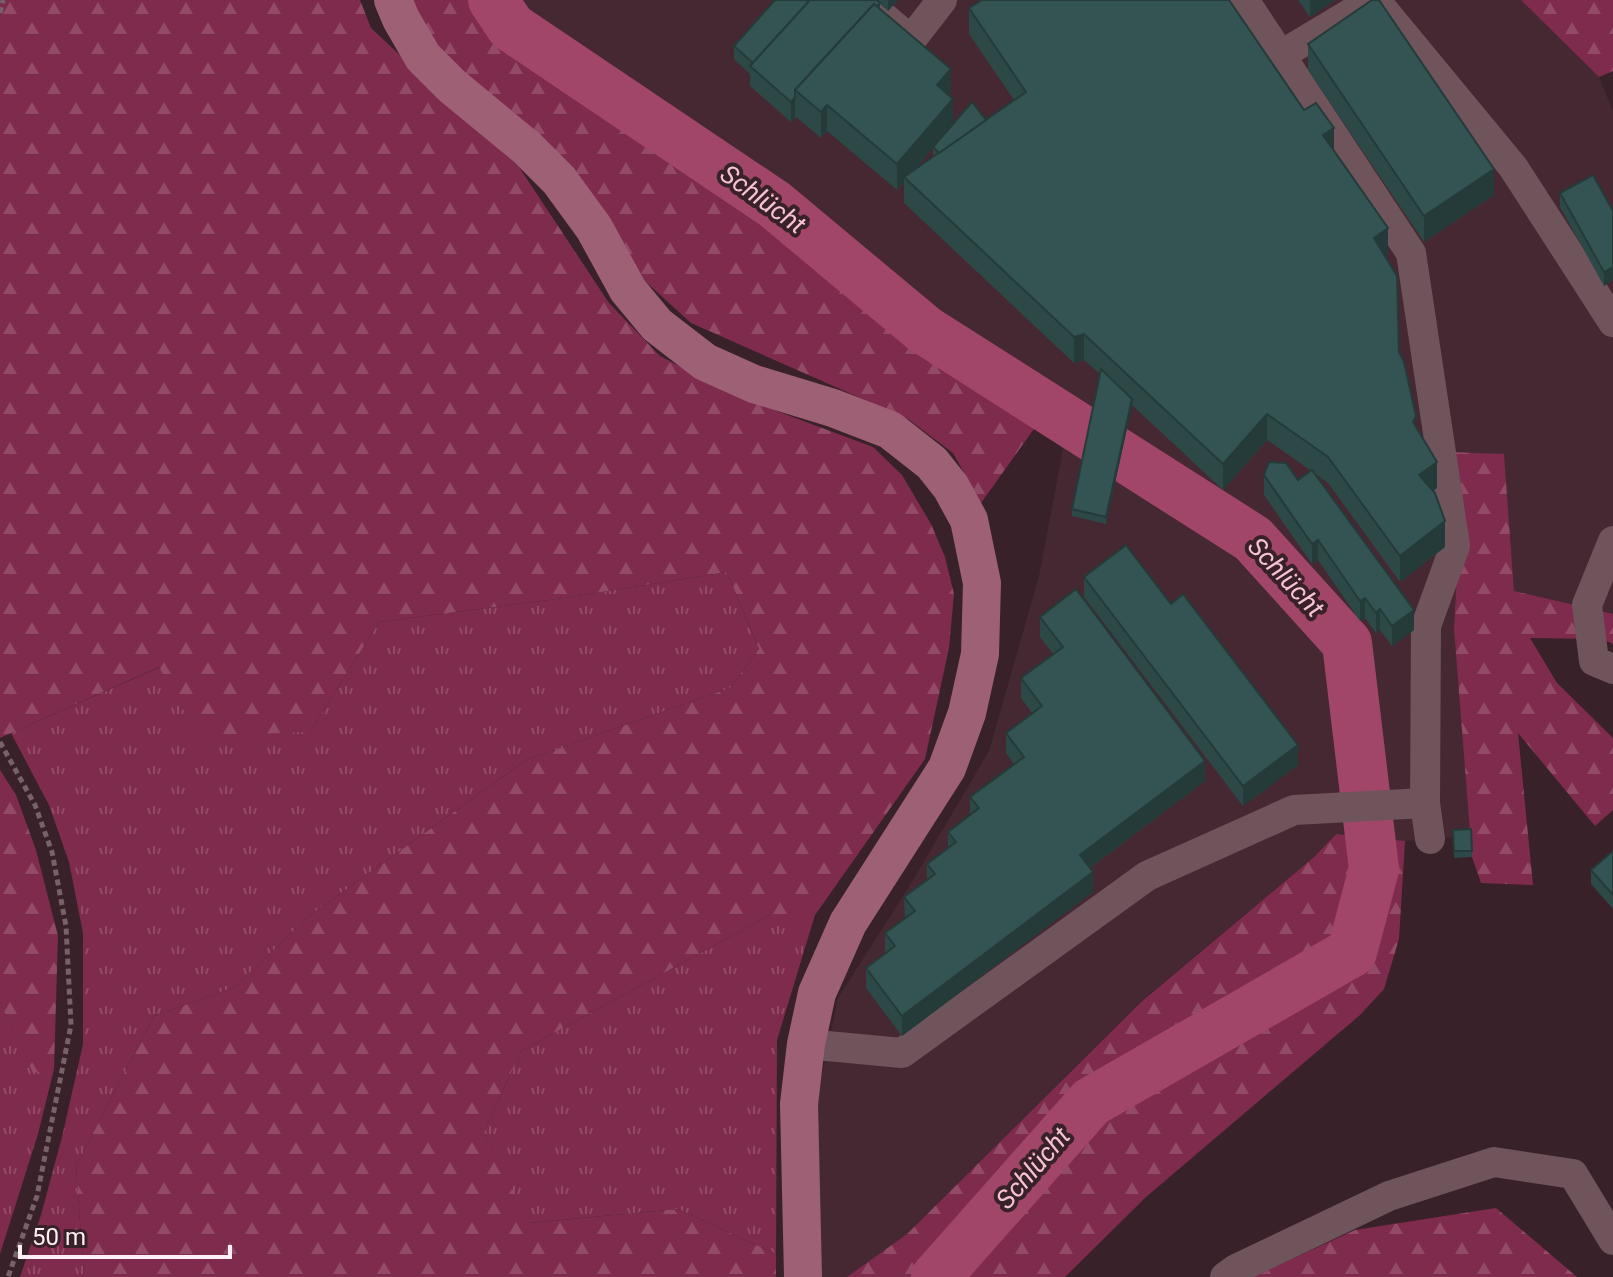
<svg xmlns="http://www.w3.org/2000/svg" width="1613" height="1277" font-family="Roboto,sans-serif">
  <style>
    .built { fill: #462832 }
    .grass { fill: url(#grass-tufts) }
    .forest { fill: url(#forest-firs) }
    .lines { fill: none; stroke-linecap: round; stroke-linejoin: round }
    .river { stroke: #a24669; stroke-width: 50 }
    .path { stroke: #766268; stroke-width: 5; stroke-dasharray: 6 4; stroke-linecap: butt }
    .minor { stroke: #6f545c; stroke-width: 30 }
    .major { stroke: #9e6075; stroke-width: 38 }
    .wall { fill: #2c4847; fill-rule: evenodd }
    .shaded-wall { fill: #243b39 }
    .building { fill: #335452; stroke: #243b39; stroke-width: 2 }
    .labels { text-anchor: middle; stroke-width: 8; stroke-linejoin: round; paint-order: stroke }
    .water-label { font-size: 26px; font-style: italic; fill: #f7c3d3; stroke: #382128 }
  </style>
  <defs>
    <pattern id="grass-tufts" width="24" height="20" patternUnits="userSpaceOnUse" patternTransform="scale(2)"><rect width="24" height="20" fill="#7f2b4d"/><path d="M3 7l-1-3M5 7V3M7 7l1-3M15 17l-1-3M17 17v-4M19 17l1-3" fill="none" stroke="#924a67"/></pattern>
    <pattern id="forest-firs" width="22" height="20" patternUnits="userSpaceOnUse" patternTransform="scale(2)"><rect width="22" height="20" fill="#7f2b4d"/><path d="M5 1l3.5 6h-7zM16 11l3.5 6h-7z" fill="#924a67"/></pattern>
  </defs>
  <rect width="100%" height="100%" fill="#382128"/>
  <path class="built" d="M519,0h1002l78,77 14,34v503l-99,-23 -10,-137 -45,79 -5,96 17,207 -66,5 -70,-7 -21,23 -174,145 -233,232 -60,43h-29l-3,-170 23,-109 72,-113 79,-134 50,-175 32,-169 -552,-402z"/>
  <g class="grass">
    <path d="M727,572l32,77 -29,39 -204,72 -218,157 -73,70 -81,29 -78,150 8,111h-64l21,-62 21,-78 21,-93v-111l-14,-71 -20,-57 -38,-72 149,-66 150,65 69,-110 185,-24z"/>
    <path d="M770,915h45l-38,125 -1,214 -98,-45 -150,14 -44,-91 37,-81z"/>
    <path d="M0,1002l33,70 21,-3 -16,65 -38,120z"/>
  </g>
  <g class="forest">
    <path d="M0,0h360l11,28 148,139 90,136 51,53 79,41 134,50 29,28 29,49 14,33 9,37 -5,54 -24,111 -110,156h-45l-249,136 -37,81 45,91 149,-14 98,45v23h-692l-8,-111 78,-150 81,-29 73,-70 218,-157 204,-72 29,-39 -32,-77 -163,26 -185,24 -69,110 -112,4 -39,-69 -159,71z"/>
    <path d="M402,0h117v6l298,213 232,189 -68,95 -28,-50 -45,-34 -217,-96 -45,-41 -93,-129 -101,-86z"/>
    <path d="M1521,0h92v71l-14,6z"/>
    <path d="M1447,452l57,2 10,137 99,23v30l-11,-5 -72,-1 27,45 56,55v72l-18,16 -77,-93 15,152 -52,-2 -9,-26 -18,-228 5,-96z"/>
    <path d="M0,770l16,25 20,55 22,86 -4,133 -21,4 -33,-71z"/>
    <path d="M1336,834l69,7 -6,98 -15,50 -24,26 -214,182 -81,80h-218l60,-43 234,-232 173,-145z"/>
    <path d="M1496,1208l81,69h-324l102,-47z"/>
  </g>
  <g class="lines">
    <path class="river" d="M493,0l18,27 263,177 151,126 328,209 94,104 27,226 -22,83 -261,150 -155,175"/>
    <g class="path">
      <path d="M0,13l3,-13"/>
      <path d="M0,742l35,63 17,47 14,74 5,99 -34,171 -29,81"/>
    </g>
    <g class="minor">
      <path d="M863,0l48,40 31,-40"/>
      <path d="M1244,0l167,253 44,293 -29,80 -1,177 5,36"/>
      <path d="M1375,0l138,167 100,155"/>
      <path d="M1281,55l92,-55"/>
      <path d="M1613,541l-26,64 7,56 19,8"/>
      <path d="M806,1044l96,9 245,-177 147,-66 131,-7"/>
      <path d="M1225,1277l11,-8 153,-73 105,-34 79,12 40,66"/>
    </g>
    <path class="major" d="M393,0l8,19 22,38 29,29 75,62 32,32 35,48 34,62 29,35 48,37 49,22 79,24 57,22 42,33 19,24 18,33 13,63 -2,71 -13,59 -20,55 -99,155 -31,70 -11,51 -7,60 4,173"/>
  </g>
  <g class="wall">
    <path d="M775,0h123l-10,11 -8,-7v5l71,86 -1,1 3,28 33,-4 28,-20 -45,-66v-26l335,102 30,40 54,104 -3,2 14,96 17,76 21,60 -4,3 12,56 -45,35 -72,-99 -14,-10 100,157 -22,16 -12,-16 -4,3 -11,-15 -5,3 -42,-61 -6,4 -48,-69v-20l34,5 12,-10 -43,-30 -44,50 -91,-85 -26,119 -34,-8v-7l28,-135 -16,-14 -10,3 -170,-160v-20l-7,7 -70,-59 -6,7 -25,-21 -5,5 -41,-36v-12l-16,-15v-13zM933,148v9l-18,12z"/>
    <path d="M1298,0h37l-25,17z"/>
    <path d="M1308,44l186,151 -70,47 -116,-172z"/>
    <path d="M1560,193l53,18 -9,75 -44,-79z"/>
    <path d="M1084,577l214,188 -55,41 -159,-209z"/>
    <path d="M1040,617l165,164 -115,87 3,24 -191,144 -36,-48v-20l19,-14v-21l20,-15 -1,-21 23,-17v-16l21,-15v-17l22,-17v-18l44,-33 -8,-11v-20l26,-20 -11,-15v-20l32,-24 -13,-17z"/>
    <path d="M1471,829l1,28 -18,1 -1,-28z"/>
    <path d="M1613,851v58l-22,-25v-14z"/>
  </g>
  <g class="shaded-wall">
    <path d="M888,0h10l-10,11z"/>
    <path d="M1310,0h25l-25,17z"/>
    <path d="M951,69v26l-14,16v-26z"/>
    <path d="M795,97v20l-4,5v-20z"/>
    <path d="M953,99v26l-47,54 -2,-2v6l-7,7v-26z"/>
    <path d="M827,105v26l-6,7v-26z"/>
    <path d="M1334,128v26l-11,-19z"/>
    <path d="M1494,169v26l-70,47v-26z"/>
    <path d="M1388,228v26l-14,10v-26z"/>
    <path d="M1613,267v13l-9,6v-14z"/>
    <path d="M1084,334v26l-10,3v-26z"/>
    <path d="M1132,399v7l-26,118v-7z"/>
    <path d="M1267,414v26l-44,50v-26z"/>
    <path d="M1437,462v26l-18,13v-26z"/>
    <path d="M1445,521v26l-45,35v-26z"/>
    <path d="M1318,540v20l-6,4v-20z"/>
    <path d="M1365,598v20l-5,3v-20z"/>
    <path d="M1380,609v21l-4,3v-20z"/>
    <path d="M1414,610v20l-22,16v-20z"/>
    <path d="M1298,745v20l-55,41v-20z"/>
    <path d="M1205,761v20l-125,94v-20z"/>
    <path d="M1093,872v20l-191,144v-20z"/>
  </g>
  <g class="building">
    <path d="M775,0h35l-57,63 -19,-17z"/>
    <path d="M810,0h67l3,3 -3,4 -3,-3 -79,86v7l-4,5 -41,-36z"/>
    <path d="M982,0h247l75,110 12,-7 18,25 -11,7 65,93 -14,10 23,38 2,76 5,10 12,54 -3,6 24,40 -18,13 16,18 10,28 -45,35 -72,-99 -61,-43 -44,50 -139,-130 -10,3 -170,-160 122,-85 -57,-84z"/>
    <path d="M1372,0h7l115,169 -70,47 -116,-172z"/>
    <path d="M874,4l77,65 -14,16 16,14 -56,65 -70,-59 -6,7 -26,-22z"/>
    <path d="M972,102l14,18 -47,33 -6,-6z"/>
    <path d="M1593,175l20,36v56l-9,5 -44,-79z"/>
    <path d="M1101,369l31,30 -26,118 -34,-8z"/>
    <path d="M1269,462l17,1 12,17 14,-10 102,140 -22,16 -12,-17 -4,4 -11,-15 -5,3 -42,-61 -6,4 -48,-69z"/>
    <path d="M1126,545l45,59 12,-10 115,151 -55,41 -159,-209z"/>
    <path d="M1076,589l129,172 -125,94 13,17 -191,144 -36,-48 29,-22 -10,-13 30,-22 -11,-14 31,-23 -8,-10 29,-22 -8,-10 31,-24 -9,-11 54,-40 -18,-24 36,-27 -21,-28 42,-31 -23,-30z"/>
    <path d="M1471,829l1,22h-18l-1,-21z"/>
    <path d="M1613,851v44l-22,-25z"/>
  </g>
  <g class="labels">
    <g class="water-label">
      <text transform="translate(763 199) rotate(36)" y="9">Schlücht</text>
      <text transform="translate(1286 577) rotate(47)" y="9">Schlücht</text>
      <text transform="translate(1033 1168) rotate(-49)" y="9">Schlücht</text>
    </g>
  </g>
  <path d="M20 1245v12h210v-12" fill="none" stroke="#fef0f4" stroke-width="4"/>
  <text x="32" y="1245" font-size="24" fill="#fef0f4" stroke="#382128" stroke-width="6" paint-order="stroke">50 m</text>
</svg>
